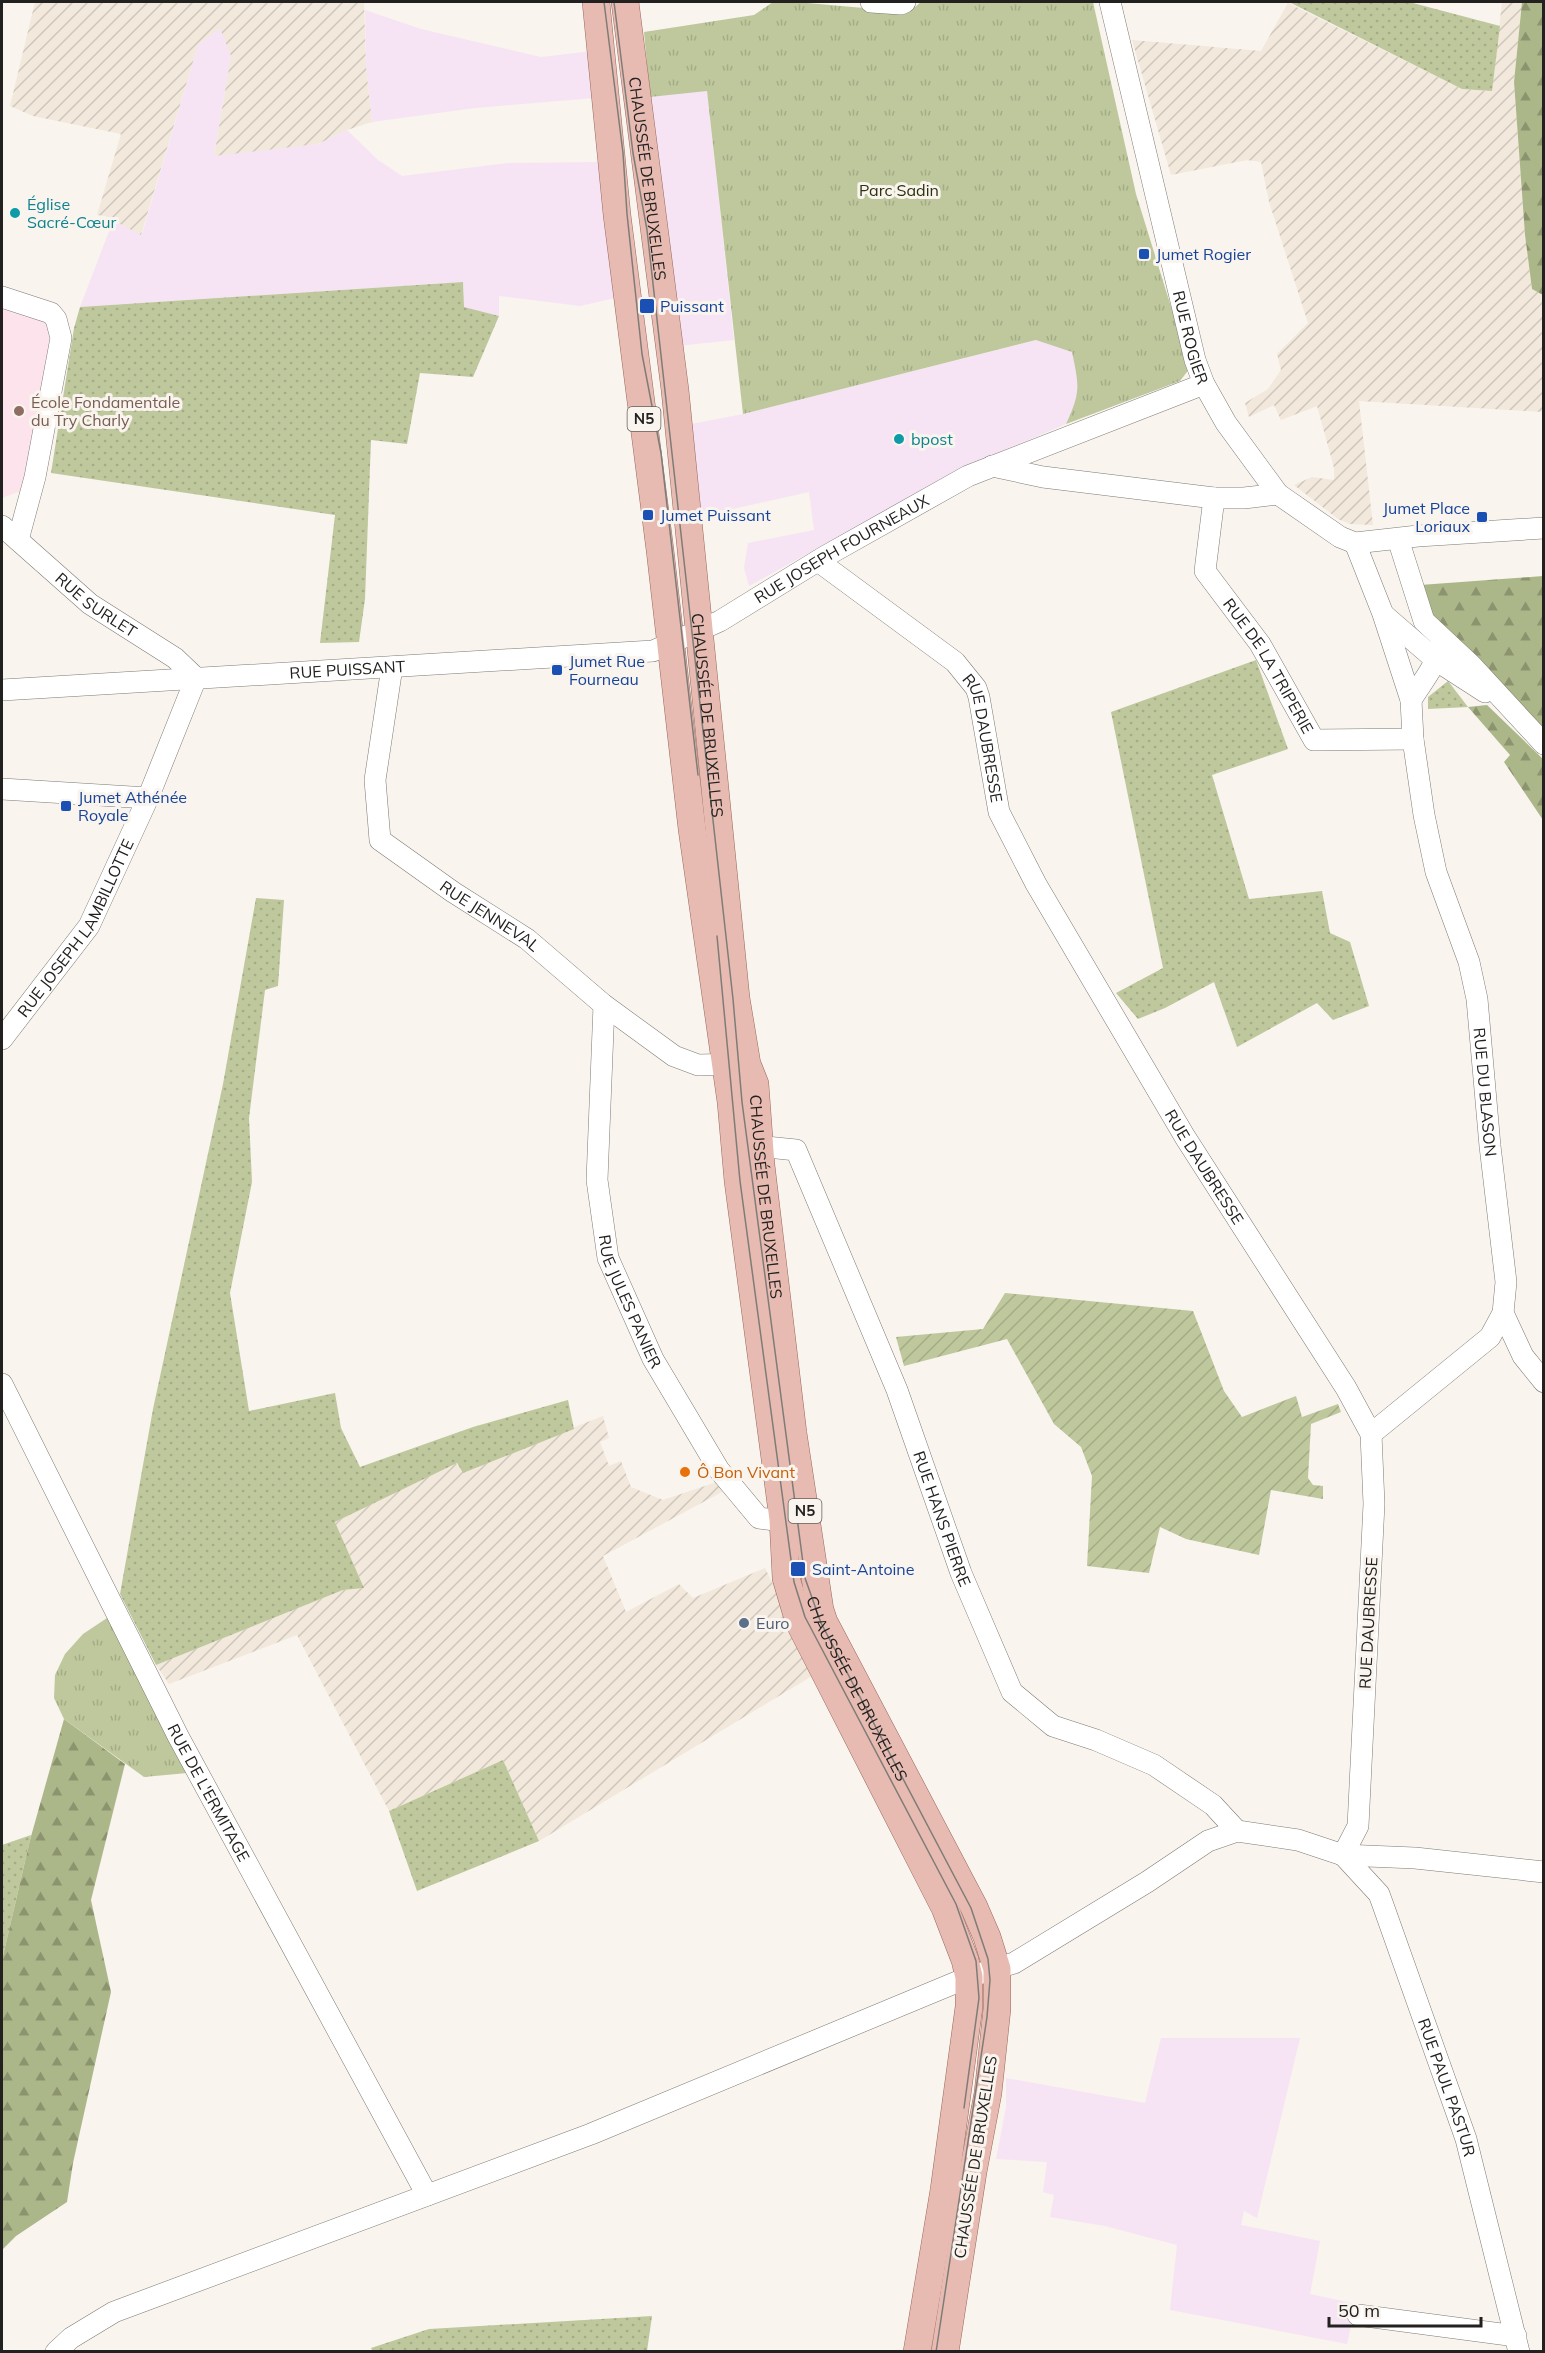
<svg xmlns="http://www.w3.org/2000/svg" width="1545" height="2353" font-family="Mulish,sans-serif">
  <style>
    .commercial { fill: #f6e4f5 }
    .industrial { fill: url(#industrial-furrows) }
    .education { fill: #fde3eb }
    .grass { fill: url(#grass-dots) }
    .forest { fill: url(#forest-firs) }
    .park { fill: url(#park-tufts) }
    .garden { fill: url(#garden-furrows) }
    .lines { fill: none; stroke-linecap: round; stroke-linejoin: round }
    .minor-casing { stroke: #7e7a74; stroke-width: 22 }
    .major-casing { stroke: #98685d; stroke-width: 28 }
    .minor { stroke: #fff; stroke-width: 21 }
    .major { stroke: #e7bbb2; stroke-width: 27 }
    .tram { stroke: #7f7c78; stroke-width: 1.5 }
    .culture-dot { fill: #0f9aa8; stroke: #f9f4ee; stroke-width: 2 }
    .transit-dot { fill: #1a4fb4; stroke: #f9f4ee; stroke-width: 2 }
    .education-dot { fill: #8d6e63; stroke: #f9f4ee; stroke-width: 2 }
    .food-dot { fill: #e8710a; stroke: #f9f4ee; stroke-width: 2 }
    .service-dot { fill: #5c6f8a; stroke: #f9f4ee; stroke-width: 2 }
    .labels { text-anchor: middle; stroke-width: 6; stroke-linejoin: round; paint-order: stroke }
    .shield { fill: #f9f4ee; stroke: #63605d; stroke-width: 1.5 }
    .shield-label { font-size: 15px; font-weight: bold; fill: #23211f }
    .street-label { font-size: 16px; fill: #23211f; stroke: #f9f4ee }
    .park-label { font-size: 16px; fill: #2b320e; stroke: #f9f4ee }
    .culture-label { font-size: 16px; fill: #0d838f; stroke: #f9f4ee; text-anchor: start }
    .transit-label { font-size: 16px; fill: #164399; stroke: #f9f4ee; text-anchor: start }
    .education-label { font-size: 16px; fill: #785e54; stroke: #f9f4ee; text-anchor: start }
    .food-label { font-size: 16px; fill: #c56008; stroke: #f9f4ee; text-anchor: start }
    .service-label { font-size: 16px; fill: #4e5e75; stroke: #f9f4ee; text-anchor: start }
  </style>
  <defs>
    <pattern id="industrial-furrows" width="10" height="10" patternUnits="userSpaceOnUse" patternTransform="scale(1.5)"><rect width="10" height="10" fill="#f2e8dc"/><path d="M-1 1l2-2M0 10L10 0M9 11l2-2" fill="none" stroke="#cfc7bc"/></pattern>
    <pattern id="grass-dots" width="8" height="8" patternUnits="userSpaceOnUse" patternTransform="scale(1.5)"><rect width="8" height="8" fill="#bec89c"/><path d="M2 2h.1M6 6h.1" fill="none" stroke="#a3ac86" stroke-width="1.8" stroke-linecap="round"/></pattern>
    <pattern id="forest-firs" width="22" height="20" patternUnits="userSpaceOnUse" patternTransform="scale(1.5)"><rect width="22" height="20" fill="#acb789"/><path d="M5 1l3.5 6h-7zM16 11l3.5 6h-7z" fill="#8c946f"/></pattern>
    <pattern id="park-tufts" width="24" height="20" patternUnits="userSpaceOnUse" patternTransform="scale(1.5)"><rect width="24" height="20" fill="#bec89c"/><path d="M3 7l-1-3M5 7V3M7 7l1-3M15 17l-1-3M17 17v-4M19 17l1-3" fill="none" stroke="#a3ac86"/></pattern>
    <pattern id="garden-furrows" width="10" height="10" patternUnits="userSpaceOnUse" patternTransform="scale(1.5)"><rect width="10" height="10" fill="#bec89c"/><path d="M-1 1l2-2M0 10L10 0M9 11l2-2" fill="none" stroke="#a3ac86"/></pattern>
  </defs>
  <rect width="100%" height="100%" fill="#f9f4ee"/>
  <g class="commercial">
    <path d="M365,10l56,19 120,28 60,-7 5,47 -131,11 -103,14 -6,-55z"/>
    <path d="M221,27l10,29 -17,99 104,-11 29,-14 31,30 24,16 106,-13 91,-1 16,136 -35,8 -81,-10v20l-35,-9 -1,-25 -383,25 33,-86 29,13 56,-189z"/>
    <path d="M707,90l27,250 -57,6 -27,-249z"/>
    <path d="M1037,340l35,11 5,27v22l-11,24 -99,42 -218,120 -5,-18 4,-25 66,-13 -5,-38 -81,18 -29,2 -13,-87 57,-11z"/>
    <path d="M1161,2038h139l-43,180 -13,-7 -3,14 79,16 -10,53 46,10 -9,40 -177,-34 7,-65 -72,-19 -55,-9 4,-22 -11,-3 4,-30 -51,-3 10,-52v-29l139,25z"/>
  </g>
  <g class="industrial">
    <path d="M35,2h329l2,65 6,55 -25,8 -29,14 -104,12 17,-100 -11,-28 -22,17 -57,190 -36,-19 -8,-1 24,-81 -88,-18 -23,-10z"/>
    <path d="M1502,2h20l-8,80 11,153 7,54 11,6v117l-184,-11 14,124 -23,-1 -12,-5 -44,-34 18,-8 22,3v-12l-17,-62 -36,14 -7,-15 -25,12 -4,-14 23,-14 13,-19 -4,-16 31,-31 -39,-121 -8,-40 -14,-2 -76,15 -39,-135 129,11 27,-48 174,86 30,2z"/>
    <path d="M603,1416l6,22 -9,4 9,24 12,-5 10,26 32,13 63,-21 7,7 -130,70 23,56 53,-28 14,14 72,-30 52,105 -278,168 -36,-81 -114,51 -92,-176 -128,49 -13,-19 187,-75 21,-2 -29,-66 120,-60 7,9z"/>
  </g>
  <path class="education" d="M2,307l47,15 2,10 -28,158 -21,8z"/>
  <g class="grass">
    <path d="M1289,2h120l91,24 -8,65 -30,-2z"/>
    <path d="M463,282l1,25 35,9 -26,61 -53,-4 -13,71 -36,-4 -6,159 -6,43 -39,1 15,-128 -284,-42 23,-145 6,-21z"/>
    <path d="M1256,660l32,89 -76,26 37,124 73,-8 8,42 20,9 19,64 -36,14 -16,-17 -80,44 -23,-65 -49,26 -27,11 -22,-26 47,-25 -52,-256z"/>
    <path d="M1448,681l20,26 -40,2v-12z"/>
    <path d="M256,898l28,2 -6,86 -13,4 -16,128 3,64 -22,111 19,118 86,-18 6,35 19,39 113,-40 95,-27 6,29 -111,44 -6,-10 -122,59 29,66 -21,2 -187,75 -36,-71 33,-185 70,-325z"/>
    <path d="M503,1760l36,81 -122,50 -28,-80z"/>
    <path d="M31,1835l-1,5 -28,120v-115z"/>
    <path d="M652,2316l-5,35 -274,1 -2,-4 58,-19z"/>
  </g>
  <g class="forest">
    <path d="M1522,2h21v293l-11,-6 -7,-54 -11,-153z"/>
    <path d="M1543,576v168l-83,-90 -36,-50 -4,-19z"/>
    <path d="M1487,705l56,54v61l-39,-58 6,-7 -42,-48z"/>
    <path d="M64,1719l61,45 -34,136 20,92 -38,171 -6,39 -51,34 -14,14v-290l28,-120z"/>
  </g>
  <g class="park">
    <path d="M773,2h23l113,10 12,-10h172l43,192 54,174 -10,13 -114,43c15,-32 13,-38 6,-72l-36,-12 -293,74 -36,-323 -57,6 -6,-65 110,-17z"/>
    <path d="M116,1612l82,160 -54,5 -80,-58 -10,-21 1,-23 10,-21 18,-20z"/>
  </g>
  <path class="garden" d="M1005,1293l188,18 31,80 18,26 54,-21 6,21 36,-13 3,8 -30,12 -3,54 5,7 10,1v13l-52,-9 -12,65 -73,-16 -26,-12 -11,46 -62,-7 5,-90 -11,-29 -27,-23 -47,-85 -103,27 -8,-29 87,-8z"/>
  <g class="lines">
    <defs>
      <g id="minor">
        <path d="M871,2l30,2 4,-2"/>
        <path id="s1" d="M1110,2l85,358 9,24 22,39 52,71 62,43 15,6 63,-7 126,-8"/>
        <path d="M2,297l49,16 5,6 5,19 -26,139 -17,63"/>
        <path d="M992,466l51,11 171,21h30l34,-4"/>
        <path id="s2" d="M1214,498l-9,73 55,73 54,96 99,-1"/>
        <path id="s3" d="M2,526l88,78 85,54 21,20"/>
        <path d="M1398,539l26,82 47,44 73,79"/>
        <path id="s4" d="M1355,543l28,71 28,86 2,39 11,76 12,57 33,90 8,37 13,147 16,136 -3,31 -13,24 -119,97"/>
        <path id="s5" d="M818,561l137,101 21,26 3,9 20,115 37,72 149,253 161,251 25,46 3,70 -16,322 -15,29"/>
        <path d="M1384,615l53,46 48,31"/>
        <path id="s6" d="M392,667l-17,113 5,60 73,52 74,47 77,66 70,51 24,9 43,-1"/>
        <path id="s7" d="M2,690l651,-39 67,-30 104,-64 144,-81 236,-92"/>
        <path d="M1411,700c10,-17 25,-33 28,-52"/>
        <path d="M2,789l146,9"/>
        <path id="s8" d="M604,1005l-7,175 11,78 45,101 66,111 40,48 16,2 21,-2"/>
        <path id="s9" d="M2,1039l87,-113 59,-128 48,-120"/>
        <path id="s10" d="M747,1145l49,5 101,240 64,183 51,119 41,34 43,14 58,25 59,40 24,26"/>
        <path d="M1503,1313l20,43 21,26"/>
        <path id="s11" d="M2,1384l176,352 249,459"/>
        <path id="s12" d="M1343,1855l36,39 4,11 83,234 53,213"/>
        <path d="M1358,2315l158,21"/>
        <path d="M56,2352l15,-14 43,-26 477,-178 378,-157 45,-14 133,-81 61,-41 29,-10 61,9 45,15 72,3 129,14"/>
      </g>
      <g id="major">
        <path d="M596,2l21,213 43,335 32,279 39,273 7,79 45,338 3,59 13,44 146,286 20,52 4,17v30l-25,183 -27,162"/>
        <path id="s13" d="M625,2l50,388 61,608 11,66 8,20 6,81 32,268 27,177 4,12 150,285 13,30 10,32v40l-9,84 -15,79 -28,180"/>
      </g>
    </defs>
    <use href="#minor" class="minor-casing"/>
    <use href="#major" class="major-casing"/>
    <use href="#minor" class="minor"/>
    <use href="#major" class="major"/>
    <g class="tram">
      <path d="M604,2l19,151 4,61 15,140 19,99 37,322"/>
      <path id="s14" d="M614,2l19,151 14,77 86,769 9,103 63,476 16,45 150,285 17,51 2,21 -3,37 -51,335"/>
      <path d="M717,936l23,245 54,401 11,35 151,287 20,57 3,37 -15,110"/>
    </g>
  </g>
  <g class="culture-dot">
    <circle cx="15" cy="213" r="6"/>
    <circle cx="899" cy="439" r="6"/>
  </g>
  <g class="transit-dot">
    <rect x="1138" y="248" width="12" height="12" rx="3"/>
    <rect x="639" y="298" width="16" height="16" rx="3"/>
    <rect x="642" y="509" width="12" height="12" rx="3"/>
    <rect x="1476" y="511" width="12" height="12" rx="3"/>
    <rect x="551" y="664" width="12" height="12" rx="3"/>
    <rect x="60" y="800" width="12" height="12" rx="3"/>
    <rect x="790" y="1561" width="16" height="16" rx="3"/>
  </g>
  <circle class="education-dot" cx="19" cy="411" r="6"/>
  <circle class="food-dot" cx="685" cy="1472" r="6"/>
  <circle class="service-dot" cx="744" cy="1623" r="6"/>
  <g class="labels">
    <g class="shield">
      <rect x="627.5" y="407" width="33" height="24" rx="4.5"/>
      <rect x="788.5" y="1499" width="33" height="24" rx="4.5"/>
    </g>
    <g class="shield-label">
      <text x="644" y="424">N5</text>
      <text x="805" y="1516">N5</text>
    </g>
    <g class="street-label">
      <text dy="6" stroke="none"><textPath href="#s13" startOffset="178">CHAUSSÉE DE BRUXELLES</textPath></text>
      <text dy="6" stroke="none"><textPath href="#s1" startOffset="345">RUE ROGIER</textPath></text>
      <text dy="6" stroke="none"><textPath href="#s7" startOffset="867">RUE JOSEPH FOURNEAUX</textPath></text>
      <text dy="6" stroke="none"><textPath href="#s3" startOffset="123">RUE SURLET</textPath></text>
      <text dy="6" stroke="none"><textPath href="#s2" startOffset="188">RUE DE LA TRIPERIE</textPath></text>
      <text dy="6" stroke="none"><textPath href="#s7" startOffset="346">RUE PUISSANT</textPath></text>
      <text dy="6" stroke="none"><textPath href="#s13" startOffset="718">CHAUSSÉE DE BRUXELLES</textPath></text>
      <text dy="6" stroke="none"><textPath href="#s5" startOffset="254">RUE DAUBRESSE</textPath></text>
      <text dy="6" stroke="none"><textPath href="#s6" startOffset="308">RUE JENNEVAL</textPath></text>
      <text dy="6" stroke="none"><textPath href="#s9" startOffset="134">RUE JOSEPH LAMBILLOTTE</textPath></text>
      <text dy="6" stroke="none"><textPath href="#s4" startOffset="568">RUE DU BLASON</textPath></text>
      <text dy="6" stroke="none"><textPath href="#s5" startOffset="740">RUE DAUBRESSE</textPath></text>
      <text dy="6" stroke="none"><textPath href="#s13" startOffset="1204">CHAUSSÉE DE BRUXELLES</textPath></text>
      <text dy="6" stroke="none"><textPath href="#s8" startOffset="302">RUE JULES PANIER</textPath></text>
      <text dy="6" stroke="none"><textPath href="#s10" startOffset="446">RUE HANS PIERRE</textPath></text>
      <text transform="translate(1368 1623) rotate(-87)" y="6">RUE DAUBRESSE</text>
      <text dy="6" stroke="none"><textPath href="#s14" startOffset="1710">CHAUSSÉE DE BRUXELLES</textPath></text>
      <text dy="6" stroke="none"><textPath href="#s11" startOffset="458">RUE DE L'ERMITAGE</textPath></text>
      <text dy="6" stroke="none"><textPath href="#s12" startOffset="258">RUE PAUL PASTUR</textPath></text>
      <text transform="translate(975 2157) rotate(-81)" y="6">CHAUSSÉE DE BRUXELLES</text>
    </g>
    <g class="park-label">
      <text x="899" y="196">Parc Sadin</text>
    </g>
    <g class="culture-label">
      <text x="27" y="210">Église<tspan x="27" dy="18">Sacré-Cœur</tspan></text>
      <text x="911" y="445">bpost</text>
    </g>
    <g class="transit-label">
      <text x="1156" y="260">Jumet Rogier</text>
      <text x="660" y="312">Puissant</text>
      <text x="1470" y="514" text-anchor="end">Jumet Place<tspan x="1470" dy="18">Loriaux</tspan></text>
      <text x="660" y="521">Jumet Puissant</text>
      <text x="569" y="667">Jumet Rue<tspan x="569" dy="18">Fourneau</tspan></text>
      <text x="78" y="803">Jumet Athénée<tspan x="78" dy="18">Royale</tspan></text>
      <text x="812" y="1575">Saint-Antoine</text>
    </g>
    <g class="education-label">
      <text x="31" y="408">École Fondamentale<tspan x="31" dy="18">du Try Charly</tspan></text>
    </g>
    <g class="food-label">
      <text x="697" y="1478">Ô Bon Vivant</text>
    </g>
    <g class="service-label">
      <text x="756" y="1629">Euro</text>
    </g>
  </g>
  <rect width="1545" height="2353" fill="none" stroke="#23211f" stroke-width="6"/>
  <path d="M1329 2317v9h152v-9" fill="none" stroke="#23211f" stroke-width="3"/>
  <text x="1338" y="2317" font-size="18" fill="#23211f" stroke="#f9f4ee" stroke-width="4.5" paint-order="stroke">50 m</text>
</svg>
